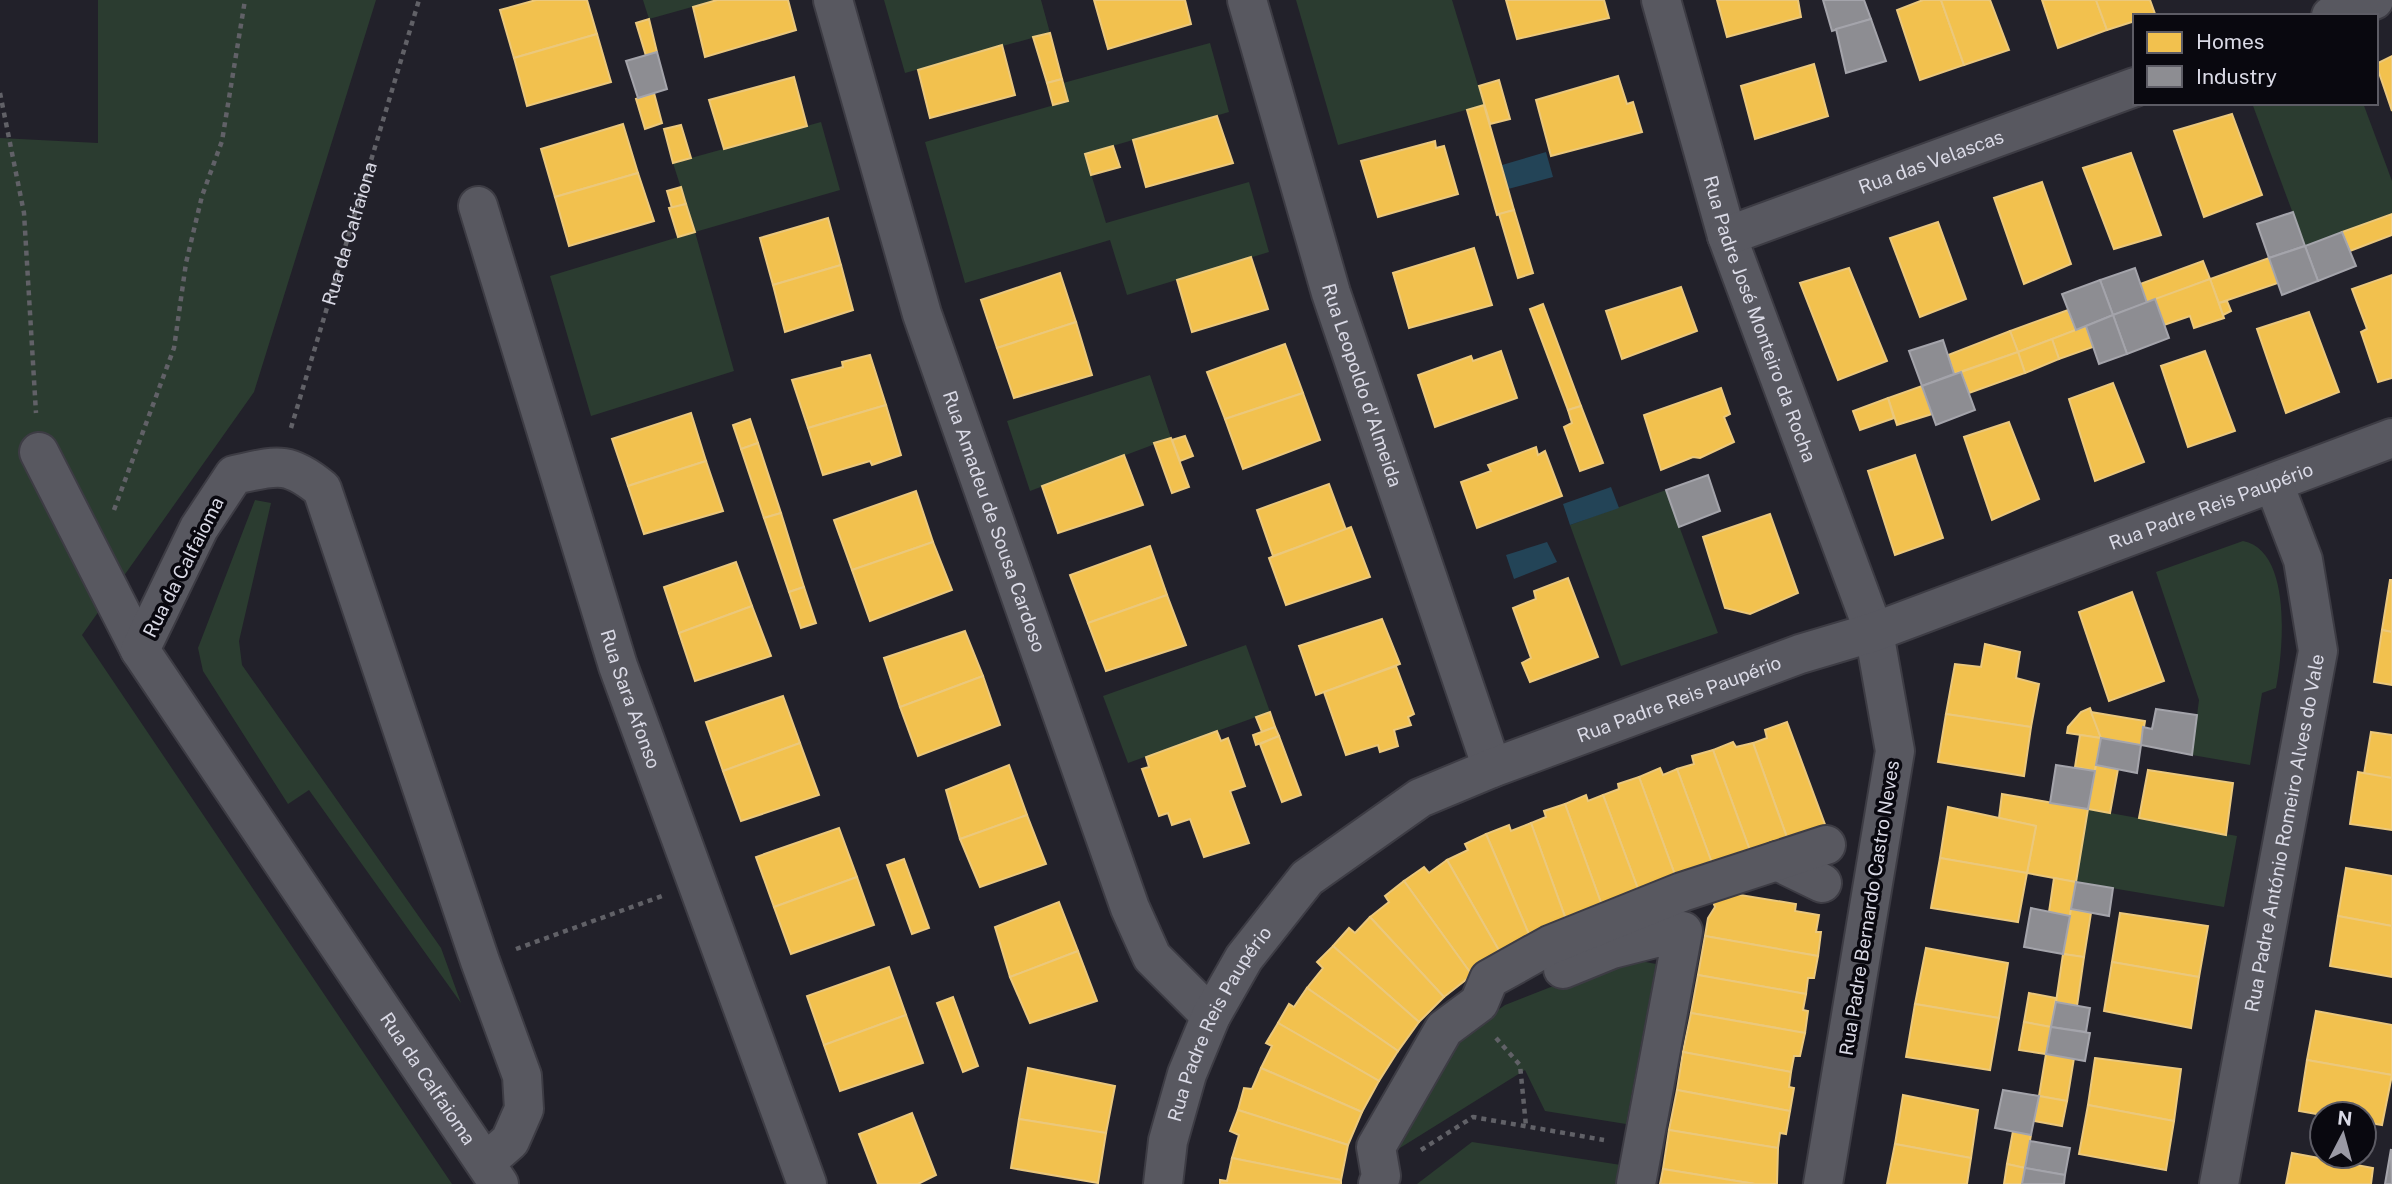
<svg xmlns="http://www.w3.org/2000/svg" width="2392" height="1184" font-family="'Public Sans',sans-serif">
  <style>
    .green { fill: #2b3c30 }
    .water { fill: #234457 }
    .homes { fill: #f2c14e; stroke: #ebc87c; stroke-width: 2 }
    .industry { fill: #8d8d92; stroke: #a4a4ab; stroke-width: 2 }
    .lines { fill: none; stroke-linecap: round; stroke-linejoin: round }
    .minor-casing { stroke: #3d3c44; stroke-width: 42 }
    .path { stroke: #616167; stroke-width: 4.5; stroke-dasharray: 5 5; stroke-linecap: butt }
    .minor { stroke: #585860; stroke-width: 38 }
    .labels { text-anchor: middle; stroke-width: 7; stroke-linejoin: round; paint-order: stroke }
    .street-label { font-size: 19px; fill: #dadae6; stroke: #09080f }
  </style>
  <rect width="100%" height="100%" fill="#22212a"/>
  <g class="green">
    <path d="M98,0h278l-122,392 -172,243 370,549h-452v-1046l98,5z"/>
    <path d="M643,0h74l-68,19z"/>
    <path d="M884,0h157l9,33 -145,40z"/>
    <path d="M1296,0h156l32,105 -146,40z"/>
    <path d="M1210,43l19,69 -144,42 21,69 143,-41 20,70 -142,43 -17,-55 -145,43 -40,-141 143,-41 -5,-18z"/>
    <path d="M2252,103h111l29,78v33l-87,32z"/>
    <path d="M821,122l19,68 -145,42 39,139 -143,45 -41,-140 145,-44 -22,-69z"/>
    <path d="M1150,375l21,63 -141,53 -23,-70z"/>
    <path d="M1666,490l52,143 -97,33 -51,-141z"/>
    <path d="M255,500l16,3 -32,138 3,24 199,283 20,55 -152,-213 -21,14 -85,-133 -5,-23z"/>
    <path d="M2243,541c50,10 40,111 33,147l-14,5 -12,72 -58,-10 7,-55 -43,-128z"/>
    <path d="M1246,645l24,67 -142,51 -25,-67z"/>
    <path d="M2088,809l149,27 -13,71 -148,-25z"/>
    <path d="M1625,958l31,6 -30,160 -81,-13 -20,-41 -138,86 73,-119 45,-32z"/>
    <path d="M1472,1142l149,23 -4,19h-200z"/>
  </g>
  <g class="water">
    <path d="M1546,152l7,25 -45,12 -6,-24z"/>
    <path d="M1611,487l8,21 -49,17 -7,-21z"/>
    <path d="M1547,542l10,20 -43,17 -8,-24z"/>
  </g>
  <g class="homes">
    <path d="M536,0h51l10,34 -83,24 -14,-48z"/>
    <path d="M717,0h71l8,30 -91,27 -12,-50z"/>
    <path d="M1094,0h91l6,24 -83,25z"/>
    <path d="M1506,0h98l5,18 -92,21z"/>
    <path d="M1717,0h81l3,17 -74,20z"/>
    <path d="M1923,0h18l23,65 -44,15 -23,-70z"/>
    <path d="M1941,0h49l19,50 -45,15z"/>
    <path d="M2042,0h54l11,30 -49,18z"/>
    <path d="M2096,0h54l5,14 -20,2v5l-28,9z"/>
    <path d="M649,19l8,33 -11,4 -10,-33z"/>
    <path d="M1050,33l12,46 -15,4 -14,-46z"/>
    <path d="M597,34l14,48 -84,24 -13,-48z"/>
    <path d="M1002,45l13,50 -85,23 -12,-48z"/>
    <path d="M2392,56v55l-16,-47z"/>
    <path d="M1814,64l14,52 -73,23 -14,-53z"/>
    <path d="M1618,76l9,28 6,-2 9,30 -91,24 -15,-56z"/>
    <path d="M794,77l13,49 -83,23 -15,-49z"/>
    <path d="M1062,79l6,22 -15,4 -6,-22z"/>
    <path d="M1499,80l11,39 -20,5 -11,-38z"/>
    <path d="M654,93l8,30 -17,6 -9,-30z"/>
    <path d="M1484,105l30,105 -17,5 -30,-105z"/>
    <path d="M2232,114l30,81 -58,22 -30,-86z"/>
    <path d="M1217,116l16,47 -87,24 -13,-47z"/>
    <path d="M623,124l15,49 -83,24 -14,-48z"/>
    <path d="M681,125l10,33 -18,5 -9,-34z"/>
    <path d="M1435,141l1,7 8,-2 14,48 -80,23 -17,-56z"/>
    <path d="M1113,146l7,21 -29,8 -6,-21z"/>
    <path d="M2131,153l30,82 -47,14 -31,-81z"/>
    <path d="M638,173l16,48 -85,25 -14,-49z"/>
    <path d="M2042,182l29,82 -47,20 -30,-86z"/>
    <path d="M681,187l5,17 -14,4 -5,-17z"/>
    <path d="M686,204l9,28 -17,5 -9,-29z"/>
    <path d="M1514,210l19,63 -15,5 -19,-64z"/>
    <path d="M2392,214v21l-42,16 -8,-19z"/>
    <path d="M828,218l13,47 -68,20 -13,-47z"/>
    <path d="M1938,222l28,77 -46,18 -30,-79z"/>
    <path d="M1474,248l18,57 -83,23 -16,-55z"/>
    <path d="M1251,257l17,52 -76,23 -15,-52z"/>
    <path d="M2269,258l9,25 -59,20 -9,-24z"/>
    <path d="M2203,261l7,18 -63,24 -7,-19z"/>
    <path d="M841,265l12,45 -68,22 -12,-47z"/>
    <path d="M1849,268l38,93 -49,19 -38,-97z"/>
    <path d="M1060,273l16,49 -79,26 -16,-48z"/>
    <path d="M2392,275v103l-14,4 -17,-50 6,-3 -15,-40z"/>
    <path d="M2210,279l14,39 -30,10 -4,-12 -26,9 -9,-26z"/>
    <path d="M1681,287l16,44 -75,28 -16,-48z"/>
    <path d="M2227,301l4,10 -8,4 -4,-12z"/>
    <path d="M1543,304l38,102 -13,4 -38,-101z"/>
    <path d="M2068,310l8,20 -58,22 -8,-21z"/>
    <path d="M2309,312l30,80 -53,21 -29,-84z"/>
    <path d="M1076,322l16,53 -78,23 -17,-50z"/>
    <path d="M2086,326l7,21 -34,12 -7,-20z"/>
    <path d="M2010,331l8,21 -64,22 -6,-19z"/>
    <path d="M2052,339l7,20 -34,14 -7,-21z"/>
    <path d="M1285,344l18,49 -78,26 -18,-47z"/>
    <path d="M1501,351l16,47 -82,29 -17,-52 53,-19 2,5z"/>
    <path d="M2205,351l30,80 -47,16 -27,-81z"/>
    <path d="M2018,352l7,21 -56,20 -8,-21z"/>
    <path d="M870,355l16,50 -78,23 -16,-48 51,-13 -1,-5z"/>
    <path d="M2113,383l31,79 -49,19 -26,-82z"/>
    <path d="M1922,386l10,28 -35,11 -9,-27z"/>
    <path d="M1721,388l9,26 -6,3 10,25 -34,16 -7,-1 -32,13 -17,-55z"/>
    <path d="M1303,393l17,47 -77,29 -18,-50z"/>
    <path d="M1888,398l6,20 -34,12 -7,-19z"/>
    <path d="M886,405l15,50 -29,10 -2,-4 -47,14 -15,-47z"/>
    <path d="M1581,406l22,57 -23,8 -16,-44 8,-4 -4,-13z"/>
    <path d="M691,413l15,48 -78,25 -16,-47z"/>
    <path d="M750,419l8,24 -17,6 -8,-24z"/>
    <path d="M2009,422l30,77 -47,21 -28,-83z"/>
    <path d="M1185,436l8,20 -13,5 -8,-21z"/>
    <path d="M1171,438l18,49 -17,6 -18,-50z"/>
    <path d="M758,443l23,70 -17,5 -23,-69z"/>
    <path d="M1536,447l2,8 7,-4 17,45 -85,32 -16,-46 30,-11 -3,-6z"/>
    <path d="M1124,455l19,50 -85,28 -16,-47z"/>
    <path d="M1915,455l28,83 -48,17 -27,-84z"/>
    <path d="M706,461l17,50 -79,23 -16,-48z"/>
    <path d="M1329,484l17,46 -73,26 -16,-46z"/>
    <path d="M916,491l17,51 -81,28 -18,-50z"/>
    <path d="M781,513l23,74 -15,5 -25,-74z"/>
    <path d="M1770,514l28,79 -48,21 -25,-6 -22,-71z"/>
    <path d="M1351,527l19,50 -84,28 -17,-47z"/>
    <path d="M933,542l19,48 -82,31 -18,-51z"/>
    <path d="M1150,546l17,49 -79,28 -18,-48z"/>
    <path d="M736,562l16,44 -73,27 -15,-46z"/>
    <path d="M1568,578l30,79 -68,25 -8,-19 9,-5 -18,-50 23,-9 -2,-8z"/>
    <path d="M2390,580h2v52l-10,-2z"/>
    <path d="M804,587l12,36 -15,5 -12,-36z"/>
    <path d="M2132,592l32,89 -55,20 -30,-89z"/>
    <path d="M1167,595l19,50 -80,26 -18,-48z"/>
    <path d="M752,606l19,50 -76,25 -16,-48z"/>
    <path d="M1382,619l18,45 -84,31 -17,-49z"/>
    <path d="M2382,630l10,2v53l-18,-3z"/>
    <path d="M965,631l18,45 -83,31 -16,-49z"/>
    <path d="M1985,644l35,8 -4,26 23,6 -8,43 -85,-13 9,-50 26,3z"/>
    <path d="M1396,666l18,48 -6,3 3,8 -17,5 4,16 -18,6 -2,-7 -32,10 -22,-63z"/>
    <path d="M983,676l17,49 -82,31 -18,-49z"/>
    <path d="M783,696l17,47 -77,28 -17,-49z"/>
    <path d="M2090,708l11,30 -34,-5 1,-6 13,-15z"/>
    <path d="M1270,712l5,15 -13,5 -6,-15z"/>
    <path d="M2091,712l54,9 -4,24 -40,-7z"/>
    <path d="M1946,714l85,13 -7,49 -86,-14z"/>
    <path d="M1787,722l40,108 -38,13 -36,-100 14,-5 -2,-8z"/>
    <path d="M1275,727l4,9 -23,9 -3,-10z"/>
    <path d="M1217,731l4,10 7,-3 17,48 -15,5 19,52 -45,14 -14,-38 -18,6 -4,-12 -9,3 -17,-47 7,-2 -3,-10z"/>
    <path d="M2371,732l21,3v43l-28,-4z"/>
    <path d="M2080,735l21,3 -6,33 -20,-4z"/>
    <path d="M1279,736l22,59 -19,7 -22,-58z"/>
    <path d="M1733,742l3,5 17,-4 36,100 -37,13 -39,-106z"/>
    <path d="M800,743l19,52 -78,26 -18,-50z"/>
    <path d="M1713,750l39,106 -37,15 -38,-102 17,-5 -2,-8z"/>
    <path d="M1009,765l18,50 -67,24 -14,-49z"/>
    <path d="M2096,765l22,4 -8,44 -22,-4z"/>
    <path d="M1660,768l3,7 14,-6 38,102 -37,12 -39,-106z"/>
    <path d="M2148,770l85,13 -7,52 -87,-17z"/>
    <path d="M2358,772l34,6v52l-42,-6z"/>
    <path d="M1639,777l39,106 -37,14 -38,-102 16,-6 -1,-5z"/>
    <path d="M2002,794l86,15 -12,73 -49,-9 9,-47 -37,-8z"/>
    <path d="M1586,795l2,6 15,-6 38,102 -37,14 -39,-107z"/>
    <path d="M1565,804l39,107 -36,14 -37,-102 15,-6 -2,-6z"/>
    <path d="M1948,807l88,19 -9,47 -87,-15z"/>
    <path d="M1027,815l19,49 -66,23 -20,-48z"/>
    <path d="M1531,823l37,102 -37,14 -45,-105 23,-9 2,6z"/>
    <path d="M839,828l18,49 -83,30 -18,-50z"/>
    <path d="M1486,834l45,105 -30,15 -54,-94 21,-10 -3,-6z"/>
    <path d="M1940,858l87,15 -9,49 -87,-14z"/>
    <path d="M904,859l25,69 -17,6 -25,-69z"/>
    <path d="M1447,860l54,94 -29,21 -68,-94 20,-14 5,6z"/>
    <path d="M2346,868l46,8v50l-54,-10z"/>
    <path d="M857,877l17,48 -83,29 -17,-47z"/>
    <path d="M2054,878l22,4 -6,34 -21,-4z"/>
    <path d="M1404,881l68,94 -28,22 -74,-80 19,-15 -4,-6z"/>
    <path d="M1728,893l68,11 -1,7 24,4 -3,17h5l-3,24 -113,-20 3,-18 7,-11 -3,-8z"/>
    <path d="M1059,902l19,49 -68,26 -15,-50z"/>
    <path d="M2071,909l20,4 -7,44 -21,-3z"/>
    <path d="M2120,913l88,13 -9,51 -87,-15z"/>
    <path d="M2338,916l54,10v51l-62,-11z"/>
    <path d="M1370,917l74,80 -25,25 -86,-76 16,-18 6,5z"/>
    <path d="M1705,936l113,20 -4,22h-6l-2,16 -108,-19z"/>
    <path d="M1333,946l86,76 -21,29 -91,-63 16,-20 -6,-6z"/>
    <path d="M1926,948l82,15 -9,55 -84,-14z"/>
    <path d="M1078,951l19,50 -67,22 -20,-46z"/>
    <path d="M2063,954l21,3 -7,49 -21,-4z"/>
    <path d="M2112,962l87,15 -8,51 -87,-17z"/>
    <path d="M889,967l17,48 -82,30 -17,-49z"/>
    <path d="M1698,975l108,19 -3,16 5,1 -3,22 -114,-20z"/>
    <path d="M1307,988l91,63 -19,30 -101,-58 11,-19 5,3z"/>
    <path d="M2029,993l27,5 -5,29 -27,-5z"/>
    <path d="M953,997l25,69 -15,6 -26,-69z"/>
    <path d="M1915,1004l84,14 -9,52 -84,-13z"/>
    <path d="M2316,1011l76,14v50l-85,-15z"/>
    <path d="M1691,1013l114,20 -5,23h-6l-3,16 -108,-20z"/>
    <path d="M906,1015l17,48 -83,28 -16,-46z"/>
    <path d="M2024,1022l27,5 -5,27 -27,-4z"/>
    <path d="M1278,1023l101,58 -17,31 -101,-44 11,-22 -6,-3z"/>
    <path d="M1683,1052l108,20 -2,15 5,1 -4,23 -113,-21z"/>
    <path d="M2046,1054l28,4 -7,43 -28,-5z"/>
    <path d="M2095,1058l86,11 -7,52 -86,-16z"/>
    <path d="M2307,1060l85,15 -10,50 -18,-3v-8l-42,1 -23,-4z"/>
    <path d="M1028,1068l87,18 -9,47 -87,-14z"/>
    <path d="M1261,1068l101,44 -14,33 -110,-35 6,-22 8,1z"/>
    <path d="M1677,1090l113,21 -4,23 -6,-1 -2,15 -109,-18z"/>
    <path d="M1903,1095l75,15 -7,48 -76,-14z"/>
    <path d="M2039,1096l28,5 -5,25 -28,-5z"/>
    <path d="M2088,1105l86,16 -8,49 -87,-16z"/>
    <path d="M1238,1110l110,35 -7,35 -109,-22 7,-23 -9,-4z"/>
    <path d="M912,1113l24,62 -18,9h-40l-19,-50z"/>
    <path d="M1019,1119l87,14 -8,50 -87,-15z"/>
    <path d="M1669,1130l109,18 -1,36h-22l-92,-15z"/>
    <path d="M2013,1131l18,4 -6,33 -18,-4z"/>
    <path d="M1895,1144l76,14 -4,26h-80z"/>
    <path d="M2292,1153l81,15 -2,16h-85z"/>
    <path d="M1232,1158l109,22v4h-121v-4l7,1z"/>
    <path d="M2007,1164l18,4 -3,16h-18z"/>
    <path d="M1663,1169l92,15h-95z"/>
  </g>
  <g class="industry">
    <path d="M1823,0h41l7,19 -39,12z"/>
    <path d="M1871,19l15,42 -40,12 -10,-44z"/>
    <path d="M657,52l10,37 -29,9 -12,-37z"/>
    <path d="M2293,212l12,34 -36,12 -12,-34z"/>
    <path d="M2342,232l14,34 -38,15 -13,-35z"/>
    <path d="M2305,246l13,35 -36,14 -13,-37z"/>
    <path d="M2135,268l12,35 -34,12 -13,-35z"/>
    <path d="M2100,280l13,35 -37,15 -14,-36z"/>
    <path d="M2155,299l14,39 -42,16 -14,-39z"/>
    <path d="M2113,315l14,39 -28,10 -13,-38z"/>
    <path d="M1943,340l11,34 -32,12 -13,-35z"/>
    <path d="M1961,372l14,38 -39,15 -14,-39z"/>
    <path d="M1708,475l12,36 -41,16 -13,-37z"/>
    <path d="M2156,709l41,6 -5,40 -51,-10 2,-18 9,2z"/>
    <path d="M2101,738l40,7 -4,28 -41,-8z"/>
    <path d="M2056,765l39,6 -7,38 -38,-6z"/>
    <path d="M2076,882l37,6 -4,28 -38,-7z"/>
    <path d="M2031,908l39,8 -7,38 -39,-7z"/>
    <path d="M2056,1002l34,6 -4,24 -35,-5z"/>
    <path d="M2051,1027l39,6 -5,28 -39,-7z"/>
    <path d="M2003,1090l36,6 -8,39 -36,-7z"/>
    <path d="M2030,1141l40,7 -5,27 -40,-7z"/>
    <path d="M2391,1149l1,35h-7z"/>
    <path d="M2025,1168l40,7 -1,9h-42z"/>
  </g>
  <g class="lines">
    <defs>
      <g id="minor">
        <path id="s2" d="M833,0l89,314 208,594 22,49 59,59"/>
        <path id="s3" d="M1247,0l84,293 161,475"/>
        <path id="s4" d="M1661,0l66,236 147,396 21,119 -72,433"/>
        <path d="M2331,16l43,-16"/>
        <path id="s5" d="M478,206l140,460 189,518"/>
        <path id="s6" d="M1727,236l408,-149"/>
        <path d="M39,452l101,198"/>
        <path d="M1777,861l45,22"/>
        <path d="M1563,969l49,-20 71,-18 -47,253"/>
        <path id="s7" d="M486,1162l24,-21 14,-32 -2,-33 -42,-115 -158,-472c-35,-29 -46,-23 -88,-14l-35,53 -59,122 359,534"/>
        <path id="s8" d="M1163,1184l5,-43 19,-67 24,-58 33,-58 63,-80 113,-80 72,-30 308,-114 74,-22 518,-194"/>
        <path d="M1378,1184l3,-8 -5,-29 68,-118 35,-26 10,-24 61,-34 132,-53 144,-47"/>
        <path id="s9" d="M2219,1184l99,-533 -15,-91 -29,-76"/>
      </g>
    </defs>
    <use href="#minor" class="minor-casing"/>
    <g class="path">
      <path d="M0,93l24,120 12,200"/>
      <path id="s1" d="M291,428l128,-428"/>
      <path d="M114,510l60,-162 12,-85 16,-67 20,-55 23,-141"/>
      <path d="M516,949l146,-53"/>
      <path d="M1496,1038l24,27 6,61"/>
      <path d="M1421,1150l52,-33 131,23"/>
    </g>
    <use href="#minor" class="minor"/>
  </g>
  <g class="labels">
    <g class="street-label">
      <text dy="7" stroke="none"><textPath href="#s6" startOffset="217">Rua das Velascas</textPath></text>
      <text dy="7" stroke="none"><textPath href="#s1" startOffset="203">Rua da Calfaiona</textPath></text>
      <text dy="7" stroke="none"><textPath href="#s4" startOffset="334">Rua Padre José Monteiro da Rocha</textPath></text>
      <text dy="7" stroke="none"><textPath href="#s3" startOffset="402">Rua Leopoldo d'Almeida</textPath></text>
      <text dy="7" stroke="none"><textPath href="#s8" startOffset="1326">Rua Padre Reis Paupério</textPath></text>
      <text dy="7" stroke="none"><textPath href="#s2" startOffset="546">Rua Amadeu de Sousa Cardoso</textPath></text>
      <text transform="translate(183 567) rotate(-63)" y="7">Rua da Calfaioma</text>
      <text dy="7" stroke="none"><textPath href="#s5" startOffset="516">Rua Sara Afonso</textPath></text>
      <text dy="7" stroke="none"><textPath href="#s8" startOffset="760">Rua Padre Reis Paupério</textPath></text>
      <text dy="7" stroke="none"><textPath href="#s9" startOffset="357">Rua Padre António Romeiro Alves do Vale</textPath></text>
      <text transform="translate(1869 908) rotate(-81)" y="7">Rua Padre Bernardo Castro Neves</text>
      <text dy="7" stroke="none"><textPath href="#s8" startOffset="172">Rua Padre Reis Paupério</textPath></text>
      <text dy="7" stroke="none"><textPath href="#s7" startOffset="1530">Rua da Calfaioma</textPath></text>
    </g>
  </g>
  <rect x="2133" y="14" width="245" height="91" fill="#09080f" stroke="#5d5c65" stroke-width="2"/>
  <rect x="2147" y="32" width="35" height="21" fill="#f2c14e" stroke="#5d5c65" stroke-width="2"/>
  <text x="2196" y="49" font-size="21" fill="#dadae6">Homes</text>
  <rect x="2147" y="66" width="35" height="21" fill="#8d8d92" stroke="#5d5c65" stroke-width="2"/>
  <text x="2196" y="84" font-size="21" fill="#dadae6">Industry</text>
  <g transform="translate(2343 1135) rotate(6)"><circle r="33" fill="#09080f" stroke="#5d5c65" stroke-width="2"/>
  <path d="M0-5L12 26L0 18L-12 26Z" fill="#9a99a4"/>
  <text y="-10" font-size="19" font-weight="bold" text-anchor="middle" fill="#dadae6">N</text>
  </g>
</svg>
